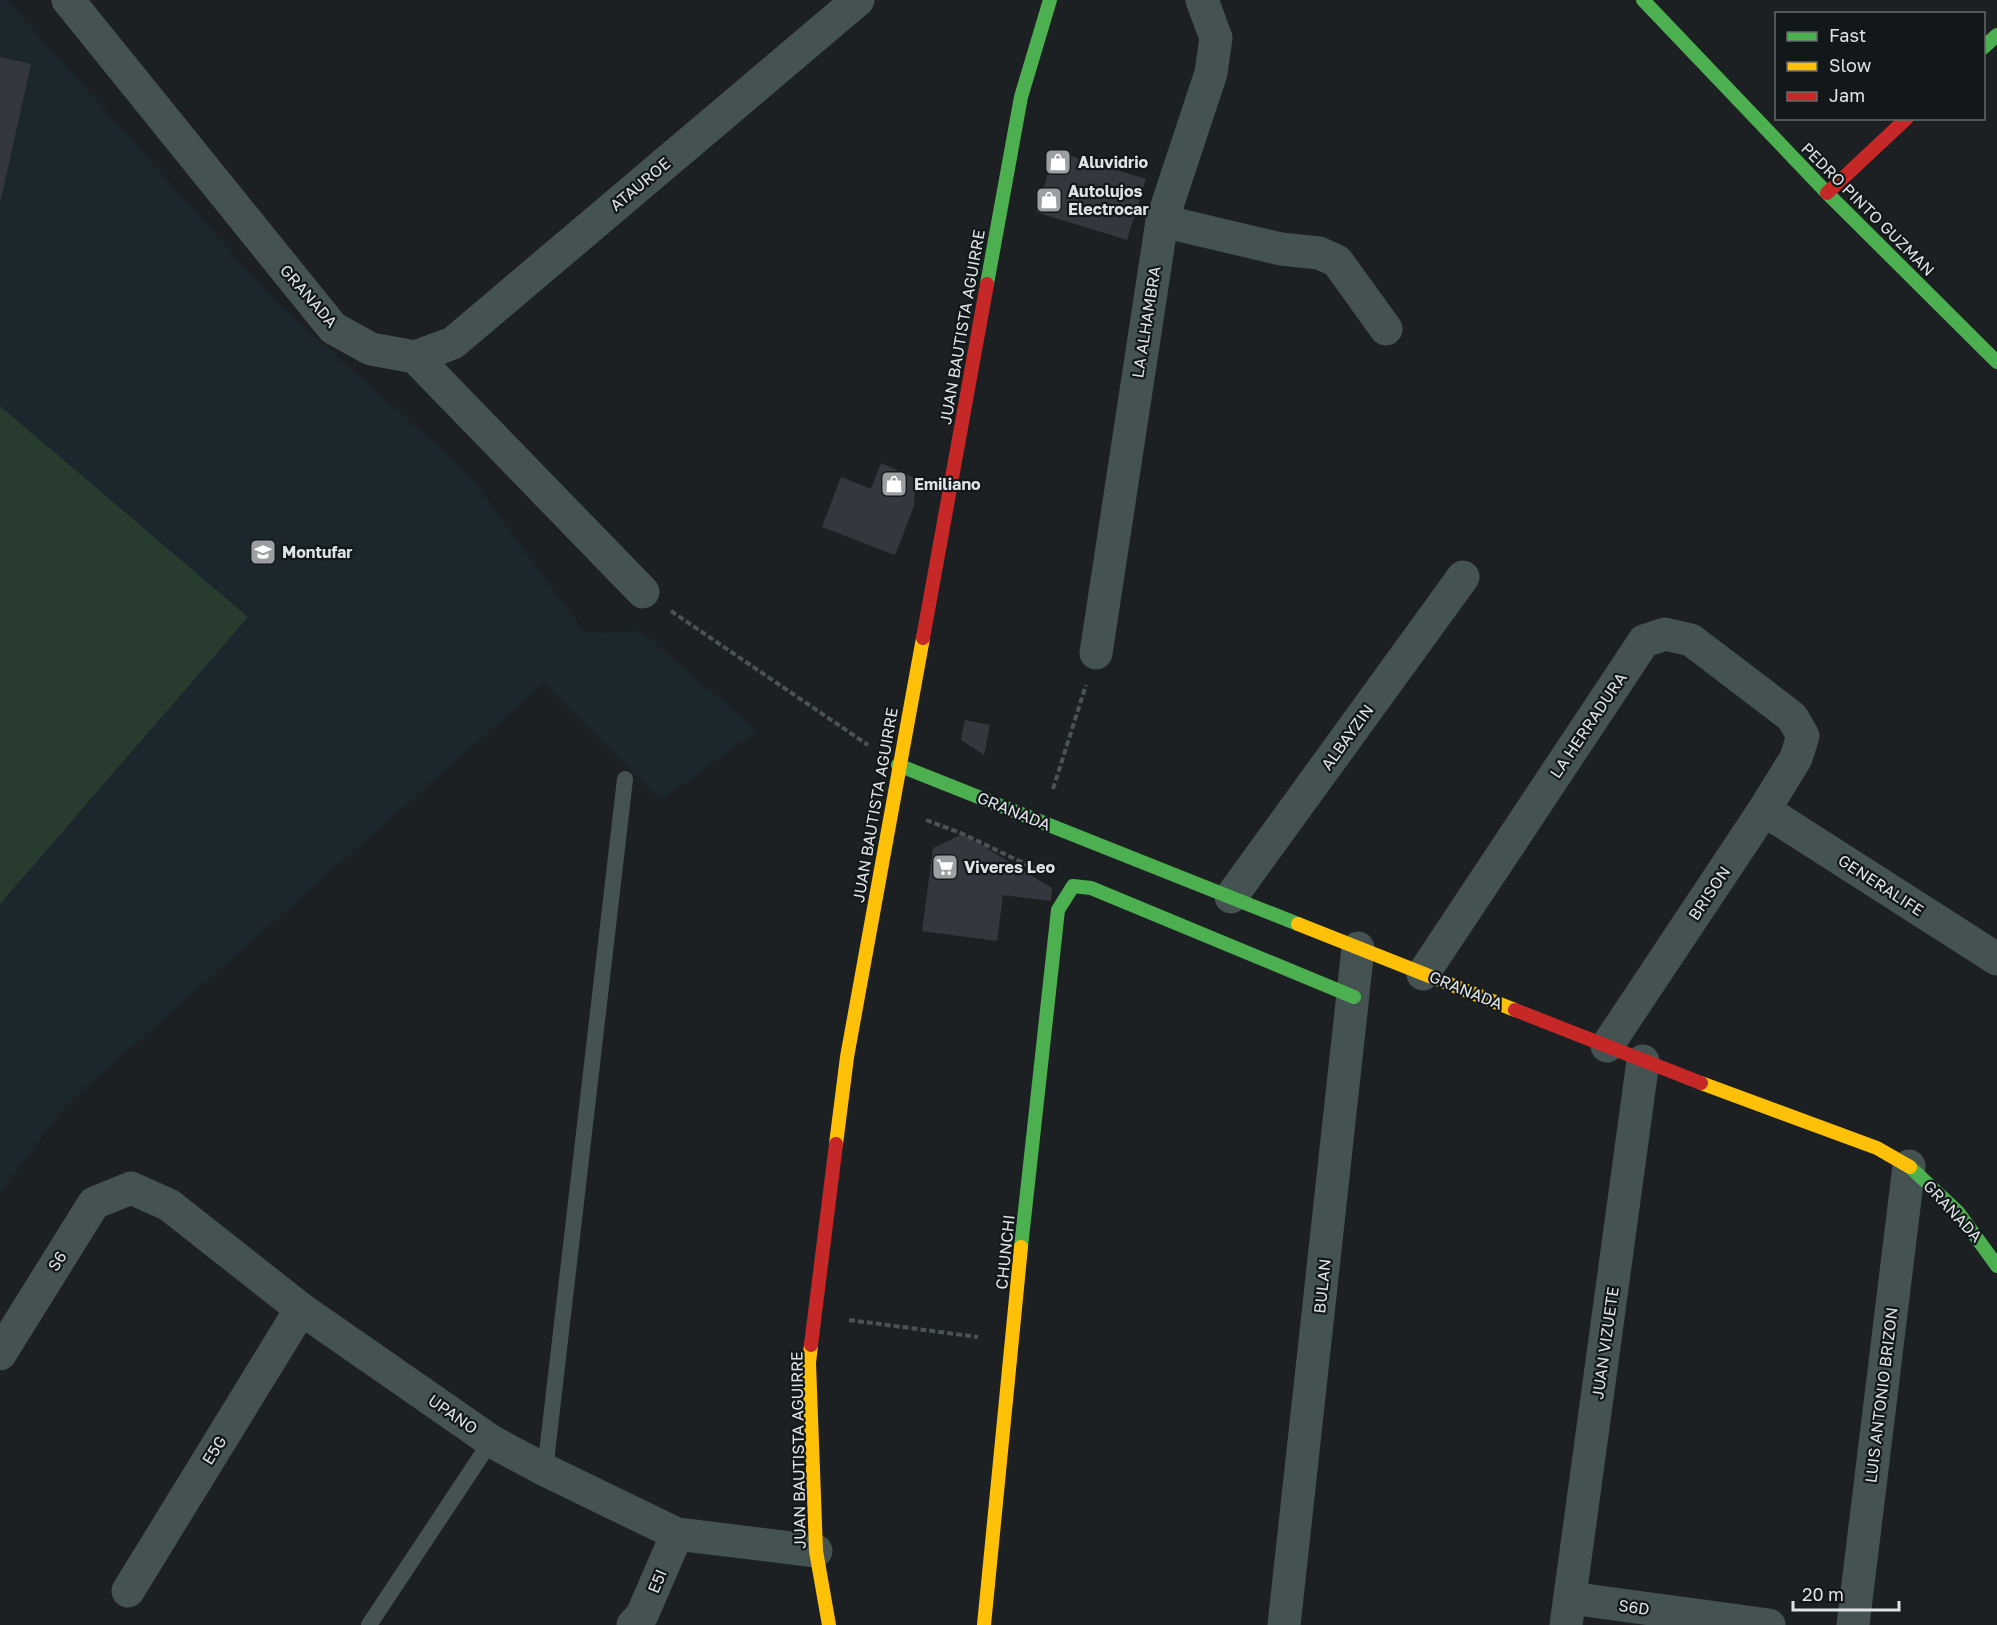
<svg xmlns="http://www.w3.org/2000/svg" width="1997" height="1625" font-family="'Golos Text',sans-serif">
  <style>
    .built { fill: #1b272c }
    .green { fill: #273c2f }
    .building { fill: #34383e }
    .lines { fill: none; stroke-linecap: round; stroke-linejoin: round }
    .path { stroke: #4a5353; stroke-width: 4; stroke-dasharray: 6 3; stroke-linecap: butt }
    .lane { stroke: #455252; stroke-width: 16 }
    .street { stroke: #455252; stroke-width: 33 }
    .fast { stroke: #4caf50; stroke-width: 14 }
    .slow { stroke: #ffc107; stroke-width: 14 }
    .jam { stroke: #c62828; stroke-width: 14 }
    .labels { text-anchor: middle; stroke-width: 4.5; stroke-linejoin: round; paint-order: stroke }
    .poi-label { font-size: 16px; font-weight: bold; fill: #dfe3e5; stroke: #12181a; text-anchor: start }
    .street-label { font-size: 16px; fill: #dfe3e5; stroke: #12181a }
  </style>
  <rect width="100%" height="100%" fill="#1d2022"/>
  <path class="built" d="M0,0h7l267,300 193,172 118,161 56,-2 116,100 -96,69 -117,-117 -479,423 -65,87z"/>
  <path class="green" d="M0,406l248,211 -248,287z"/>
  <g class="building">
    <path d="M0,57l31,7 -30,135h-1z"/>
    <path d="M1055,151l91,28 -19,61 -91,-28z"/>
    <path d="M881,463l34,15 -1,28 -19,49 -73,-28 19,-50 30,12z"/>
    <path d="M965,720l25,5 -6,30 -23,-15z"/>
    <path d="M963,834l89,54 -1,13 -48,-6 -6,46 -75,-10 11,-83z"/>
  </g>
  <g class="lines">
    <g class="path">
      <path d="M671,611l197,134"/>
      <path d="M1053,789l33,-104"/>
      <path d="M926,820l37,14 79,38"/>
      <path d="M849,1320l129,17"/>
    </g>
    <g class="lane">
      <path d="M545,1470l80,-691"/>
      <path d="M369,1625l122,-184"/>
    </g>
    <g class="street">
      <path d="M68,0l265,328 38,21 44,8 228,235"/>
      <path d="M1162,221l119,28 38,4 18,8 49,68"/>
      <path d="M415,357l38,-14 405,-343"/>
      <path d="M1096,653l66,-432 49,-148 5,-35 -14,-38"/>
      <path d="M1764,810l233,149"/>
      <path d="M1231,897l232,-320"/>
      <path d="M1423,974l221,-333 21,-7 26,6 101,77 11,19 -7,22 -32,52 -157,236"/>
      <path d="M0,1354l94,-151 37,-15 38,17 132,104 190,132 54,29 132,64 139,17"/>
      <path d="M128,1591l173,-282"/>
      <path d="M1570,1598l199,27"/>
      <path d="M633,1625l9,-10 35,-81"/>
      <path d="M1284,1625l74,-677"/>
      <path d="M1566,1625l77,-564"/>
      <path d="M1853,1625l56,-459"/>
    </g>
    <g class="fast">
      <path d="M1643,0l184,193 170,169"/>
      <path d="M1984,47l13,-12"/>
      <path d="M987,284l34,-187 29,-97"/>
      <path d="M898,765l400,159"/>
      <path d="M1910,1167l48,45 39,54"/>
      <path d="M1021,1247l37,-337 15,-24 18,2 263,109"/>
    </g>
    <g class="slow">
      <path d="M1298,924l217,86"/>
      <path d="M1701,1083l176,65 33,19"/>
      <path d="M836,1144l11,-87 76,-419"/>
      <path d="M811,1345l-2,18 7,188 13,74"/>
      <path d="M984,1625l37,-378"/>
    </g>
    <g class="jam">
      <path d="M1827,193l80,-75"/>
      <path d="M923,638l64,-354"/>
      <path d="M1515,1010l186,73"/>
      <path d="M811,1345l25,-201"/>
    </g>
  </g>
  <defs>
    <symbol id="shop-square" viewBox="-11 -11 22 22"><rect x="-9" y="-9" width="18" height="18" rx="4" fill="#9b9fa1" stroke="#12181a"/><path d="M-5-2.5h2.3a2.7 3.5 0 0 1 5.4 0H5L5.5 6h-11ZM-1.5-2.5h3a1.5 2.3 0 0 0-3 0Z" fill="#fff"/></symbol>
    <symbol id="university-square" viewBox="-11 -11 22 22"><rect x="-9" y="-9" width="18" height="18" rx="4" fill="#9b9fa1" stroke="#12181a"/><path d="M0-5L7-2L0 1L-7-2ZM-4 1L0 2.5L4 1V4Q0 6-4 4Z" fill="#fff"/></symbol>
    <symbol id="supermarket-square" viewBox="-11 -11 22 22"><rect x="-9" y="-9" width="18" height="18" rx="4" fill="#9b9fa1" stroke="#12181a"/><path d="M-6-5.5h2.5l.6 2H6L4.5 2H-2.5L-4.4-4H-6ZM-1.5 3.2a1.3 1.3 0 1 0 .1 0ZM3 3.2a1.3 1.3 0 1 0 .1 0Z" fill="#fff"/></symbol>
  </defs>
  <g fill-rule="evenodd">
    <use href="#shop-square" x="1043" y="147" width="30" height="30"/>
    <use href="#shop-square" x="1034" y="185" width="30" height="30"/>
    <use href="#shop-square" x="879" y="469" width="30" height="30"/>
    <use href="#university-square" x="248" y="537" width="30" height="30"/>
    <use href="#supermarket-square" x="930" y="852" width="30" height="30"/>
  </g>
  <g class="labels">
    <g class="poi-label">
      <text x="1078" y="168">Aluvidrio</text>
      <text x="1068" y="197">Autolujos<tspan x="1068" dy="18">Electrocar</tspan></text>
      <text x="914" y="490">Emiliano</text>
      <text x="282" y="558">Montufar</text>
      <text x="964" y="873">Viveres Leo</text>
    </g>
    <g class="street-label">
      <text transform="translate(640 184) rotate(-40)" y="6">ATAUROE</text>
      <text transform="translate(1868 209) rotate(45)" y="6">PEDRO PINTO GUZMAN</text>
      <text transform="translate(309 296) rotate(49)" y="6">GRANADA</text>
      <text transform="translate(1146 322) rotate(-81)" y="6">LA ALHAMBRA</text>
      <text transform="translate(962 327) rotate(-80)" y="6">JUAN BAUTISTA AGUIRRE</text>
      <text transform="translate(1588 725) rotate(-56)" y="6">LA HERRADURA</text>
      <text transform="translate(1347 737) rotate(-54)" y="6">ALBAYZIN</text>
      <text transform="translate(875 805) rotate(-80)" y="6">JUAN BAUTISTA AGUIRRE</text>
      <text transform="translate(1014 811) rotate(22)" y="6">GRANADA</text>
      <text transform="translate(1881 885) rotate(33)" y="6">GENERALIFE</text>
      <text transform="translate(1709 893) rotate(-56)" y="6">BRISON</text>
      <text transform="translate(1466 990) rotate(22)" y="6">GRANADA</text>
      <text transform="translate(1953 1211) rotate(47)" y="6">GRANADA</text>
      <text transform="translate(1005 1252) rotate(-84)" y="6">CHUNCHI</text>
      <text transform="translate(57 1261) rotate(-58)" y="6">S6</text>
      <text transform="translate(1322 1286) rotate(-84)" y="6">BULAN</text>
      <text transform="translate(1605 1343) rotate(-82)" y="6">JUAN VIZUETE</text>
      <text transform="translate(1881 1395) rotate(-83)" y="6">LUIS ANTONIO BRIZON</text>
      <text transform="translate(453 1414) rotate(35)" y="6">UPANO</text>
      <text transform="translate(214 1450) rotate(-58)" y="6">E5G</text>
      <text transform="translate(798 1450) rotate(-91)" y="6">JUAN BAUTISTA AGUIRRE</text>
      <text transform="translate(657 1581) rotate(-67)" y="6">E5I</text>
      <text transform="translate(1634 1607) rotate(8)" y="6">S6D</text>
    </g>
  </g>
  <rect x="1775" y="12" width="210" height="108" fill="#12181a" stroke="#64696b" stroke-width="1.5"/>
  <rect x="1787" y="32" width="30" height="9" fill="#4caf50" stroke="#64696b" stroke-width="1.5"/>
  <text x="1829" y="42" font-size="18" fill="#dfe3e5">Fast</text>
  <rect x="1787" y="62" width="30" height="9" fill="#ffc107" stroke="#64696b" stroke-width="1.5"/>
  <text x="1829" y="72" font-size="18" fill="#dfe3e5">Slow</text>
  <rect x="1787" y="92" width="30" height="9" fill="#c62828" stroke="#64696b" stroke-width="1.5"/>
  <text x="1829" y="102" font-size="18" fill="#dfe3e5">Jam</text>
  <path d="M1793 1601v9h106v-9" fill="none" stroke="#dfe3e5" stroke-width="3"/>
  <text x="1802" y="1601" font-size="18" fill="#dfe3e5" stroke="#12181a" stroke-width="4.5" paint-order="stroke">20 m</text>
</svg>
